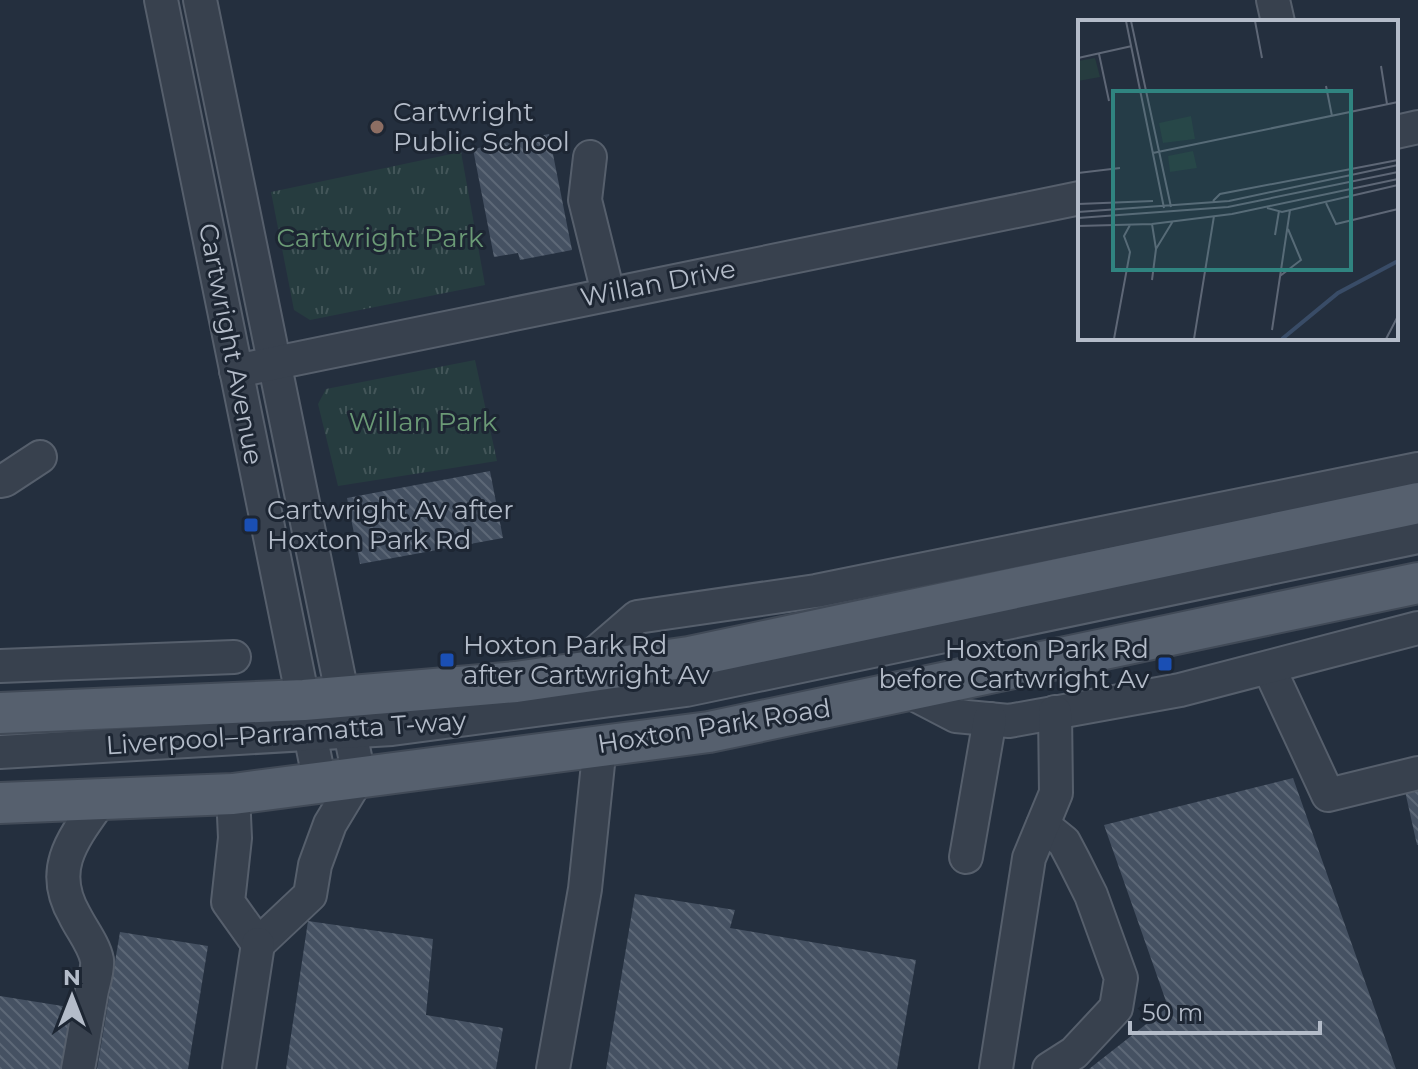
<svg xmlns="http://www.w3.org/2000/svg" width="1418" height="1069" font-family="Montserrat,sans-serif">
  <style>
    .grass { fill: url(#grass-tufts) }
    .building { fill: url(#building-back-hatch) }
    .lines { fill: none; stroke-linecap: round; stroke-linejoin: round }
    .minor-casing { stroke: #565f6c; stroke-width: 36 }
    .major-casing { stroke: #414a57; stroke-width: 44 }
    .minor { stroke: #38414e; stroke-width: 32 }
    .major { stroke: #56606e; stroke-width: 40 }
    .education-dot { fill: #8d6e63; stroke: #1d2633; stroke-width: 3 }
    .transit-dot { fill: #1a4fb4; stroke: #1d2633; stroke-width: 3 }
    .labels { text-anchor: middle; stroke-width: 6; stroke-linejoin: round; paint-order: stroke }
    .poi-label { font-size: 26px; fill: #b4bcc9; stroke: #1d2633; text-anchor: start }
    .park-label { font-size: 26px; fill: #6b9a76; stroke: #1d2633 }
    .street-label { font-size: 26px; fill: #b4bcc9; stroke: #1d2633 }
    .inset-river { fill: none; stroke: #394c67; stroke-width: 4 }
    .inset-road { fill: none; stroke: #5e6776; stroke-width: 2 }
    .view { fill: #308480; fill-opacity: 0.15; stroke: #308480; stroke-width: 4 }
    .inset-edge { fill: none; stroke: #b4bcc9; stroke-width: 4 }
  </style>
  <defs>
    <pattern id="grass-tufts" width="24" height="20" patternUnits="userSpaceOnUse" patternTransform="scale(2)"><rect width="24" height="20" fill="#263c3f"/><path d="M3 7l-1-3M5 7V3M7 7l1-3M15 17l-1-3M17 17v-4M19 17l1-3" fill="none" stroke="#435659"/></pattern>
    <pattern id="building-back-hatch" width="6" height="6" patternUnits="userSpaceOnUse" patternTransform="scale(2)"><rect width="6" height="6" fill="#455162"/><path d="M-1 5l2 2M0 0l6 6M5-1l2 2" fill="none" stroke="#5d6877"/></pattern>
  </defs>
  <rect width="100%" height="100%" fill="#242f3e"/>
  <g class="grass">
    <path d="M461,152l24,133 -175,35 -16,-10 -23,-118z"/>
    <path d="M475,360l22,101 -159,25 -20,-82 8,-15z"/>
  </g>
  <g class="building">
    <path d="M549,134l23,116 -52,10 -2,-7 -24,4 -21,-108z"/>
    <path d="M490,471l13,67 -143,26 -13,-66z"/>
    <path d="M1293,778l103,291h-307l79,-62 -64,-182z"/>
    <path d="M1418,788v57h-1l-12,-54z"/>
    <path d="M635,894l100,16 -5,18 186,32 -19,109h-291z"/>
    <path d="M308,921l125,18 -7,76 77,13 -7,41h-210z"/>
    <path d="M120,932l88,14 -20,123h-91z"/>
    <path d="M0,996l81,13 -11,60h-70z"/>
  </g>
  <g class="lines">
    <defs>
      <g id="minor">
        <path d="M161,0l159,783"/>
        <path d="M200,0l159,776 -29,48 -15,41 -5,30 -52,49 -30,-42 7,-64 -2,-44"/>
        <path d="M1273,0l5,22"/>
        <path d="M1396,132l22,-5"/>
        <path d="M590,157l-5,43 23,93"/>
        <path d="M236,371l844,-173"/>
        <path d="M0,481l5,-1 35,-23"/>
        <path d="M0,666l234,-9"/>
        <path d="M1269,668l59,127 90,-22"/>
        <path d="M571,674l66,-57 179,-26 602,-122"/>
        <path d="M908,691l48,25 53,5 171,-31 238,-62"/>
        <path d="M0,752l392,-23 294,-39 732,-153"/>
        <path d="M1043,825l21,17 10,19 17,34 30,83 -5,30 -42,45 -25,16"/>
        <path d="M966,857l24,-138"/>
        <path d="M78,1069c5,-26 9,-52 14,-79 2,-8 6,-21 5,-30 -3,-15 -15,-30 -22,-44 -27,-46 -3,-76 25,-115"/>
        <path d="M239,1069l19,-125"/>
        <path d="M553,1069l32,-180 15,-144"/>
        <path d="M996,1069l33,-211 27,-65 -1,-81"/>
      </g>
      <g id="major">
        <path d="M0,713l304,-13 212,-18 173,-25 729,-154"/>
        <path d="M0,803l233,-9 476,-62 709,-149"/>
      </g>
    </defs>
    <use href="#minor" class="minor-casing"/>
    <use href="#major" class="major-casing"/>
    <use href="#minor" class="minor"/>
    <use href="#major" class="major"/>
  </g>
  <circle class="education-dot" cx="377" cy="127" r="8"/>
  <g class="transit-dot">
    <rect x="243" y="517" width="16" height="16" rx="4"/>
    <rect x="439" y="652" width="16" height="16" rx="4"/>
    <rect x="1157" y="656" width="16" height="16" rx="4"/>
  </g>
  <g class="labels">
    <g class="poi-label">
      <text x="393" y="121">Cartwright<tspan x="393" dy="30">Public School</tspan></text>
      <text x="267" y="519">Cartwright Av after<tspan x="267" dy="30">Hoxton Park Rd</tspan></text>
      <text x="463" y="654">Hoxton Park Rd<tspan x="463" dy="30">after Cartwright Av</tspan></text>
      <text x="1149" y="658" text-anchor="end">Hoxton Park Rd<tspan x="1149" dy="30">before Cartwright Av</tspan></text>
    </g>
    <g class="park-label">
      <text x="380" y="247">Cartwright Park</text>
      <text x="423" y="431">Willan Park</text>
    </g>
    <g class="street-label">
      <text transform="translate(658 283) rotate(-11)" y="9">Willan Drive</text>
      <text transform="translate(231 344) rotate(79)" y="9">Cartwright Avenue</text>
      <text transform="translate(714 726) rotate(-9)" y="9">Hoxton Park Road</text>
      <text transform="translate(286 733) rotate(-4)" y="9">Liverpool–Parramatta T-way</text>
    </g>
  </g>
  <g transform="translate(1078 20)">
    <rect width="320" height="320" fill="#242f3e"/>
    <path d="M17,38l5,19 -22,4v-20zM113,96l4,23 -32,4 -4,-20zM115,131l4,17 -27,4 -2,-16z" fill="#263c3f"/>
    <path class="inset-river" d="M204,319l56,-46 60,-32"/>
    <path class="inset-road" d="M48,1l38,187M53,1l40,186M177,1l7,37M21,34l10,47M0,38l54,-12M303,46l6,38M248,66l6,30M75,133l245,-51M0,153l42,-5M135,181l7,-7 178,-34M248,183l10,21 62,-15M0,184l75,-3M189,188l15,4 116,-27M0,192l151,-11 169,-36M0,198l150,-11 170,-35M74,204l4,25 17,-28M0,206l74,-2 80,-10 166,-35M197,215l4,-24M202,256l21,-16 -13,-31M74,260l4,-31M194,310l18,-120M36,319l16,-87 -6,-16 6,-11M116,319l20,-123M308,319l12,-23"/>
    <path class="view" d="M35,71h238v179h-238z"/>
    <rect width="320" height="320" class="inset-edge"/>
  </g>
  <g transform="translate(72 997)" stroke="#1d2633" stroke-width="6" paint-order="stroke">
  <path d="M0-6L14 30L0 20L-14 30Z" fill="#b4bcc9"/>
  <text y="-12" font-size="22" font-weight="bold" text-anchor="middle" fill="#b4bcc9">N</text>
  </g>
  <path d="M1130 1021v12h190v-12" fill="none" stroke="#b4bcc9" stroke-width="4"/>
  <text x="1142" y="1021" font-size="24" fill="#b4bcc9" stroke="#1d2633" stroke-width="6" paint-order="stroke">50 m</text>
</svg>
